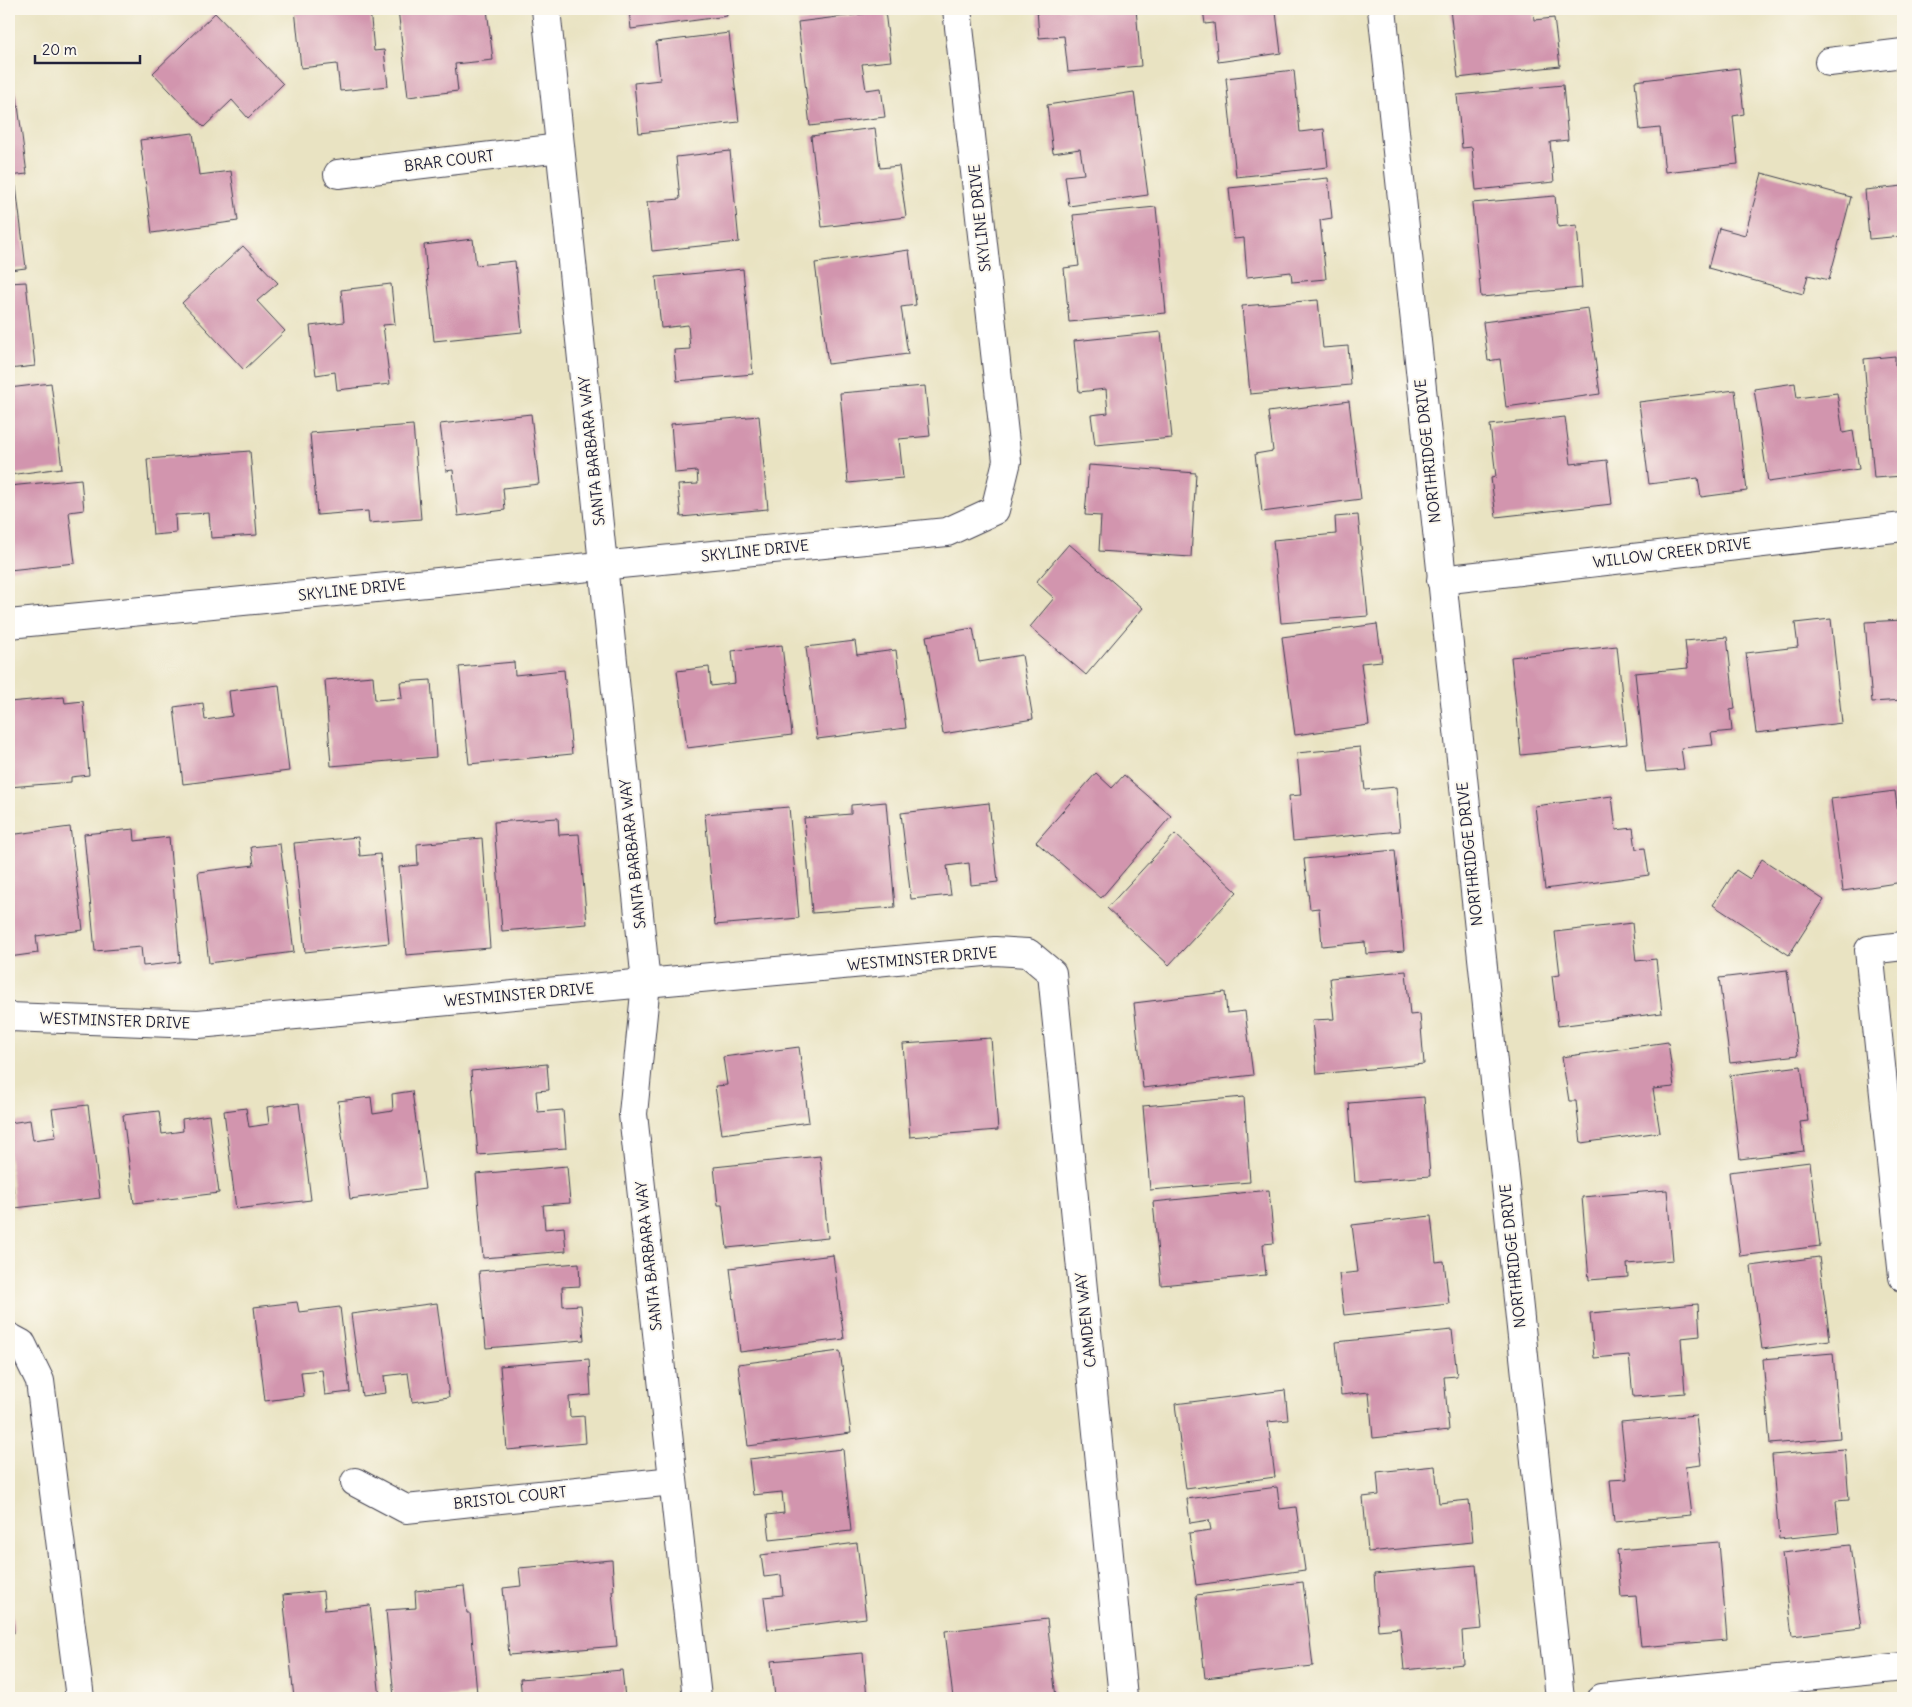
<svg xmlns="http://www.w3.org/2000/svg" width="1912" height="1707" font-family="Delius,sans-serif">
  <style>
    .building { fill: #d295ae }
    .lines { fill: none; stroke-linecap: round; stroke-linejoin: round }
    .minor-casing { stroke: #403f4f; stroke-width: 30 }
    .minor { stroke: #fff; stroke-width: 28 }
    .labels { text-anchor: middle; stroke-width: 4; stroke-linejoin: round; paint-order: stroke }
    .street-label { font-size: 15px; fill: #22223b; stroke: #fbf7ec }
  </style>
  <rect width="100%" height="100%" fill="#fbf7ec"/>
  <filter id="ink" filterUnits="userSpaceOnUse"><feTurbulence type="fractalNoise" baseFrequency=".02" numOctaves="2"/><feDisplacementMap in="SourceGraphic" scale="10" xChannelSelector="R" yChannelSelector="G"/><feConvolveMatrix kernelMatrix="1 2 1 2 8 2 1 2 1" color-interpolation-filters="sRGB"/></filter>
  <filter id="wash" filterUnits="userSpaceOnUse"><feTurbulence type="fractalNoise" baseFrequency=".0096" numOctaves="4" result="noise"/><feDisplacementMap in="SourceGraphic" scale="20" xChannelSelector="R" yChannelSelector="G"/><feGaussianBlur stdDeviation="1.12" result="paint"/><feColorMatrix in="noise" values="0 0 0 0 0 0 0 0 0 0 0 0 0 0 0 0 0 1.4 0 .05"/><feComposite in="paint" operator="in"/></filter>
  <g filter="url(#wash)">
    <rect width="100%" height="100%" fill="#e9e3c2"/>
    <g id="blocks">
      <g class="building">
        <path d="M295,9h75l4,42 10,-1 4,36 -48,5 -3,-27 -36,4z"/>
        <path d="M398,9h89l6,51 -38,4 3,27 -50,6z"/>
        <path d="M629,9h97l1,7 -96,13z"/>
        <path d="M1037,9h99l5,57 -73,6 -4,-36 -25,2z"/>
        <path d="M1203,9h91v1l-18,2 5,41 -63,9 -4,-39 -9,1z"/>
        <path d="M1450,9h83l1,11 20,-2 6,48 -102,12z"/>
        <path d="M885,11l6,50 -29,3 4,26 15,-2 4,29 -75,9 -12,-104z"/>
        <path d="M215,13l68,71 -35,34 -16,-18 -28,27 -51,-54z"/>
        <path d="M729,33l10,89 -100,11 -5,-50 26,-3 -4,-38z"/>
        <path d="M1739,68l5,46 -11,2 5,48 -73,8 -5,-44 -20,2 -5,-49z"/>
        <path d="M1294,70l6,62 24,-3 4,38 -92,10 -10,-99z"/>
        <path d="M1563,85l5,55 -18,2 4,40 -78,8 -4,-43 -10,1 -5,-53z"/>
        <path d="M16,90l11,84 -18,2v-85z"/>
        <path d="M1134,92l14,103 -79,11 -4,-30 19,-2 -4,-25 -27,4 -6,-48z"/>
        <path d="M875,128l5,40 19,-2 7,51 -84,10 -11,-91z"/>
        <path d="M193,133l6,42 32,-4 7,50 -86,12 -12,-93z"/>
        <path d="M730,151l9,91 -87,9 -5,-49 33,-3 -4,-42z"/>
        <path d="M1762,173l89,24 -22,83 -21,-5 -5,19 -95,-26 11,-40 26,7z"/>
        <path d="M1328,178l4,40 -12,2 6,59 -34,3 -1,-10 -44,5 -3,-39 -10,1 -5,-51z"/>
        <path d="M16,186l10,82 -17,2v-83z"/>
        <path d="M1903,186v50l-34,3 -4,-49z"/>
        <path d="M1555,196l3,31 19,-2 5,63 -101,9 -9,-94z"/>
        <path d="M1156,207l10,106 -97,9 -5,-54 15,-2 -6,-51z"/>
        <path d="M473,239l3,26 39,-4 7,71 -88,9 -10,-96z"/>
        <path d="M243,246l35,37 -21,18 28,30 -41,39 -62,-67z"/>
        <path d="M909,250l7,55 -15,2 7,47 -80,10 -13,-101z"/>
        <path d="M743,269l10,105 -76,7 -3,-31 16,-1 -2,-24 -27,3 -5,-51z"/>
        <path d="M26,282l9,84 -26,3v-86z"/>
        <path d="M391,284l4,40 -12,1 7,59 -53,6 -2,-18 -19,3 -6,-49 34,-4 -3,-32z"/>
        <path d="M1318,300l5,48 25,-2 3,39 -101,9 -8,-88z"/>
        <path d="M1588,308l12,86 -94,13 -6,-48 -12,2 -5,-39z"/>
        <path d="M1161,332l11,106 -77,7 -4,-30 17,-2 -2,-24 -27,3 -5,-51z"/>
        <path d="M1895,356v9l8,-1v112l-29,2 -10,-119z"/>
        <path d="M51,383l11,85 -53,7v-87z"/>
        <path d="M1795,383l2,15 40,-5 6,40 10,-2 6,38 -91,13 -14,-93z"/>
        <path d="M925,386l5,50 -31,3 4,39 -55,5 -8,-90z"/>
        <path d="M1735,390l12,101 -46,6 -3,-19 -49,6 -10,-82z"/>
        <path d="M1349,401l12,98 -99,13 -7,-58 18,-3 -5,-39z"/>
        <path d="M531,414l8,70 -36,4 2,22 -47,6 -5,-46 -7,1 -6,-47z"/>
        <path d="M759,416l9,93 -87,8 -3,-32 20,-1 -1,-13 -22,2 -4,-49z"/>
        <path d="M1565,417l6,47 36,-4 5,44 -116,13 -5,-39 5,-1 -6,-52z"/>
        <path d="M413,425l8,94 -52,4 -1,-12 -51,4 -7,-82z"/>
        <path d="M250,451l7,84 -46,3 -2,-25 -34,2 1,18 -23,2 -6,-76z"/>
        <path d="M1089,465l107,8 -5,84 -92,-6 2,-35 -16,-1z"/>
        <path d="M81,479l3,31 -15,2 6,51 -66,7v-84z"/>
        <path d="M1358,515l10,101 -87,7 -8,-83 63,-6 -1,-17z"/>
        <path d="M1069,544l74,64 -57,67 -56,-48 24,-29 -18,-16z"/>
        <path d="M1831,619l11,104 -86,10 -10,-80 52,-6 -3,-24z"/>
        <path d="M1903,620v80l-31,2 -7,-80z"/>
        <path d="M1377,624l5,37 -21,2 8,62 -74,10 -13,-98z"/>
        <path d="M973,628l6,34 43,-7 11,64 -90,15 -17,-98z"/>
        <path d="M1727,637l8,72 -5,1 2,21 -21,2 2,12 -32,3 3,21 -38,3 -11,-99 53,-5 -3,-27z"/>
        <path d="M855,641l2,14 39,-5 10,78 -89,11 -11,-92z"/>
        <path d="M782,645l10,90 -105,13 -10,-77 32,-4 2,19 24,-3 -3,-32z"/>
        <path d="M1617,646l10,98 -106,11 -10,-98z"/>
        <path d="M514,662l1,13 49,-5 8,84 -103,10 -10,-97z"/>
        <path d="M373,676l2,24 27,-2 -2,-16 31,-2 5,77 -105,9 -6,-86z"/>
        <path d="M279,685l10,86 -106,13 -9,-77 29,-4 2,17 27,-4 -3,-25z"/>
        <path d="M64,697l1,6 18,-2 6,74 -18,2v5l-62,5v-85z"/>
        <path d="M1360,747l5,43 31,-3 4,44 -107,10 -4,-45 12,-1 -4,-42z"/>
        <path d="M1096,773l16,15 12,-13 47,41 -70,82 -65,-56z"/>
        <path d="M1895,791l8,60v31l-60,9 -12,-92z"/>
        <path d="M1612,796l4,34 17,-2 3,21 9,-1 4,27 -104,14 -10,-83z"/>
        <path d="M886,802l9,105 -83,6 -8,-95 47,-4v-9z"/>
        <path d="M989,803l9,79 -27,3 -2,-22 -22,3 4,29 -40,4 -10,-86z"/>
        <path d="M789,807l10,111 -84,7 -10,-111z"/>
        <path d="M558,818l1,17 20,-1 8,90 -85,7 -8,-109z"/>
        <path d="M70,827l13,103 -47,6 2,17 -29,4v-122z"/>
        <path d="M134,829l1,12 34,-4 11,125 -37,4 -2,-19 -46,4 -11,-117z"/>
        <path d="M1175,834l62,58 -68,73 -62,-57z"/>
        <path d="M358,837l2,19 20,-2 9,89 -84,9 -11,-109z"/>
        <path d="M482,838l8,110 -84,7 -7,-88 19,-2 -1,-21z"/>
        <path d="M280,844l14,108 -85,11 -11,-91 56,-7 -3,-18z"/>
        <path d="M1395,850l9,101 -38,3 -1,-12 -43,4 -3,-38 -9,1 -6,-50z"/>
        <path d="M1762,859l62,41 -35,55 -76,-50 23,-35 14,9z"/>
        <path d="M1632,923l4,38 20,-2 6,54 -104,13 -6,-50 8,-1 -5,-43z"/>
        <path d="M1787,970l11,85 -68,8 -11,-85z"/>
        <path d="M1406,971l4,44 10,-1 4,50 -107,10 -5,-54 22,-1 -4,-41z"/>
        <path d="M1225,992l2,21 18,-2 8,64 -110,13 -9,-85z"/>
        <path d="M991,1038l7,92 -88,7 -7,-93z"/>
        <path d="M1668,1042l6,45 -21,2 7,43 -79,11 -5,-42h-7l-7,-44z"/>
        <path d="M799,1047l10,75 -87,12 -7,-48 12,-1 -4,-28z"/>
        <path d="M547,1064l2,26 -13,1 2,21 25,-2 3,38 -88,7 -7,-84z"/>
        <path d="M1801,1066l7,55 -8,1 4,29 -64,8 -10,-84z"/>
        <path d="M412,1091l13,98 -75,10 -12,-98 33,-4 2,17 20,-3 -1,-17z"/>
        <path d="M1244,1097l6,85 -100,8 -7,-84z"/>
        <path d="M1424,1097l6,79 -75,6 -6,-79z"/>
        <path d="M299,1103l12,97 -75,9 -12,-98 22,-3 3,19 20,-3 -2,-17z"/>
        <path d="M88,1105l12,93 -85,10 -6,-56v-29l21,-3 3,20 23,-3 -4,-28z"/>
        <path d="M159,1111l3,23 21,-3 -1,-12 27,-4 10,78 -85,10 -11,-88z"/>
        <path d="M820,1156l8,82 -101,10 -5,-43h-4l-4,-38z"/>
        <path d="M1810,1162l10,84 -80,10 -11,-84z"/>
        <path d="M567,1166l3,37 -27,2 2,24 19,-2 2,24 -83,7 -7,-84z"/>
        <path d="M1269,1190l5,53 -11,1 3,31 -105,10 -8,-83z"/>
        <path d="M1667,1190l6,70 -46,4 1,13 -39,3 -7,-83z"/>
        <path d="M1431,1216l5,46 8,-1 5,43 -105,11 -5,-41 19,-2 -6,-47z"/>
        <path d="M833,1255l11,84 -104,13 -10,-84z"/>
        <path d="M1819,1257l11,83 -68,9 -11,-83z"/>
        <path d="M579,1263l1,23 -18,1 1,19 18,-1 3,35 -98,8 -7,-77z"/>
        <path d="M297,1302l2,10 41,-5 10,85 -25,3 -3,-25 -21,2 3,24 -39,5 -11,-94z"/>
        <path d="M437,1303l12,94 -37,5 -4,-29 -24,3 2,17 -24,3 -11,-82z"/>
        <path d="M1698,1304l2,32 -19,2 4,55 -52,4 -4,-42 -35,3 -4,-45z"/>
        <path d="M1452,1330l5,46 -13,1 5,53 -76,8 -4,-46 -28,3 -5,-53z"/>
        <path d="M840,1351l11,82 -103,13 -10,-82z"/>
        <path d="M1833,1353l7,85 -70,6 -7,-85z"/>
        <path d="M589,1359l2,36 -22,2 1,20 14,-1 2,27 -79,7 -7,-84z"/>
        <path d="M1285,1390l3,30 -20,2 7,55 -89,12 -11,-85z"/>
        <path d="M1696,1415l5,50 -16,2 6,48 -77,7 -4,-42 17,-1 -6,-57z"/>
        <path d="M843,1449l8,82 -81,9 -3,-25 17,-2 -2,-21 -29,3 -4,-36z"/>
        <path d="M1845,1449l4,51 -13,1 3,32 -60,6 -7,-84z"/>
        <path d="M1435,1466l4,37 30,-3 4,42 -105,10 -5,-55 16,-2 -2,-23z"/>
        <path d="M1277,1487l3,22 16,-2 9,63 -109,15 -7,-52 22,-3 -2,-10 -19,3 -3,-24z"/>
        <path d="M1719,1542l8,98 -86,7 -5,-51 -15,1 -4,-47z"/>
        <path d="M857,1543l9,75 -98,12 -4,-33 19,-2 -2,-20 -17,2 -3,-22z"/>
        <path d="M1850,1545l11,83 -69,8 -10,-83z"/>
        <path d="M612,1560l2,31h-2l5,55 -108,9 -6,-67 18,-2 -2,-18z"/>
        <path d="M1476,1565l6,64 -20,2 2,33 -60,6 -4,-42 -22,2 -4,-56z"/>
        <path d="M1303,1582l10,84 -108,12 -9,-83z"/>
        <path d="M464,1586l3,27h3l7,81 -49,4h-34l-8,-88 30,-2 -1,-17z"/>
        <path d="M9,1591l5,42h-5z"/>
        <path d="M323,1591l2,19 45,-5 10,93h-86l-11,-103z"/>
        <path d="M1047,1619l9,79h-103l-8,-67z"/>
        <path d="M863,1653l4,45h-64v-3l-28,2 -4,-36z"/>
        <path d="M622,1670l3,28h-103l-2,-19z"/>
      </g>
    </g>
  </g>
  <g filter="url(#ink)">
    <use href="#blocks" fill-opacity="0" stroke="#403f4f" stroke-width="1"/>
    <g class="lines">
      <defs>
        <g id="minor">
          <path d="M546,9l100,974 -13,131 64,584"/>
          <path d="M1382,9l178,1689"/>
          <path d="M1829,62l74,-9"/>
          <path d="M338,174l222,-26"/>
          <path d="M1441,580l462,-53"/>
          <path d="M9,624l938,-92 48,-22 12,-49 -50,-452"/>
          <path d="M1903,946l-34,4 34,327"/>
          <path d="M9,1017l189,7 797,-73 33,2 24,20 71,725"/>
          <path d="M9,1337l13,7 18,37 40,317"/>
          <path d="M355,1482l51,27 267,-28"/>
          <path d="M1602,1698l301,-31"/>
        </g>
      </defs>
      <use href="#minor" class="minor-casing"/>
      <use href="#minor" class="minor"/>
    </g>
  </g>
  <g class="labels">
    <g class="street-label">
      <text transform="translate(449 161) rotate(-7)" y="5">BRAR COURT</text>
      <text transform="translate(980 218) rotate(-96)" y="5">SKYLINE DRIVE</text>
      <text transform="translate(592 451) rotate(-96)" y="5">SANTA BARBARA WAY</text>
      <text transform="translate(1428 451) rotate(-96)" y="5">NORTHRIDGE DRIVE</text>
      <text transform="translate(755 551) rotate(-6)" y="5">SKYLINE DRIVE</text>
      <text transform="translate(1672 553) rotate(-7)" y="5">WILLOW CREEK DRIVE</text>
      <text transform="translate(352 590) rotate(-6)" y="5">SKYLINE DRIVE</text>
      <text transform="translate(633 854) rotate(-96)" y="5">SANTA BARBARA WAY</text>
      <text transform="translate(1470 854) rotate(-96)" y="5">NORTHRIDGE DRIVE</text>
      <text transform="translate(922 959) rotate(-5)" y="5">WESTMINSTER DRIVE</text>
      <text transform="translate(519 995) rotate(-5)" y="5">WESTMINSTER DRIVE</text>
      <text transform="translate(115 1021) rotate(2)" y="5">WESTMINSTER DRIVE</text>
      <text transform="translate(649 1256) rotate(-96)" y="5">SANTA BARBARA WAY</text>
      <text transform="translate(1513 1256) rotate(-96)" y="5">NORTHRIDGE DRIVE</text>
      <text transform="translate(1086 1320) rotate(-96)" y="5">CAMDEN WAY</text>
      <text transform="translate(510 1498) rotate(-6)" y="5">BRISTOL COURT</text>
    </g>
  </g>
  <rect width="1912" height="1707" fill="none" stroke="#fbf7ec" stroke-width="30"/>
  <path d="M35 55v8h105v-8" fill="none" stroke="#22223b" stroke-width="2.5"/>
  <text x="42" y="55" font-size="15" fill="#22223b" stroke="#fbf7ec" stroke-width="4" paint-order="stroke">20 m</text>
</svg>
